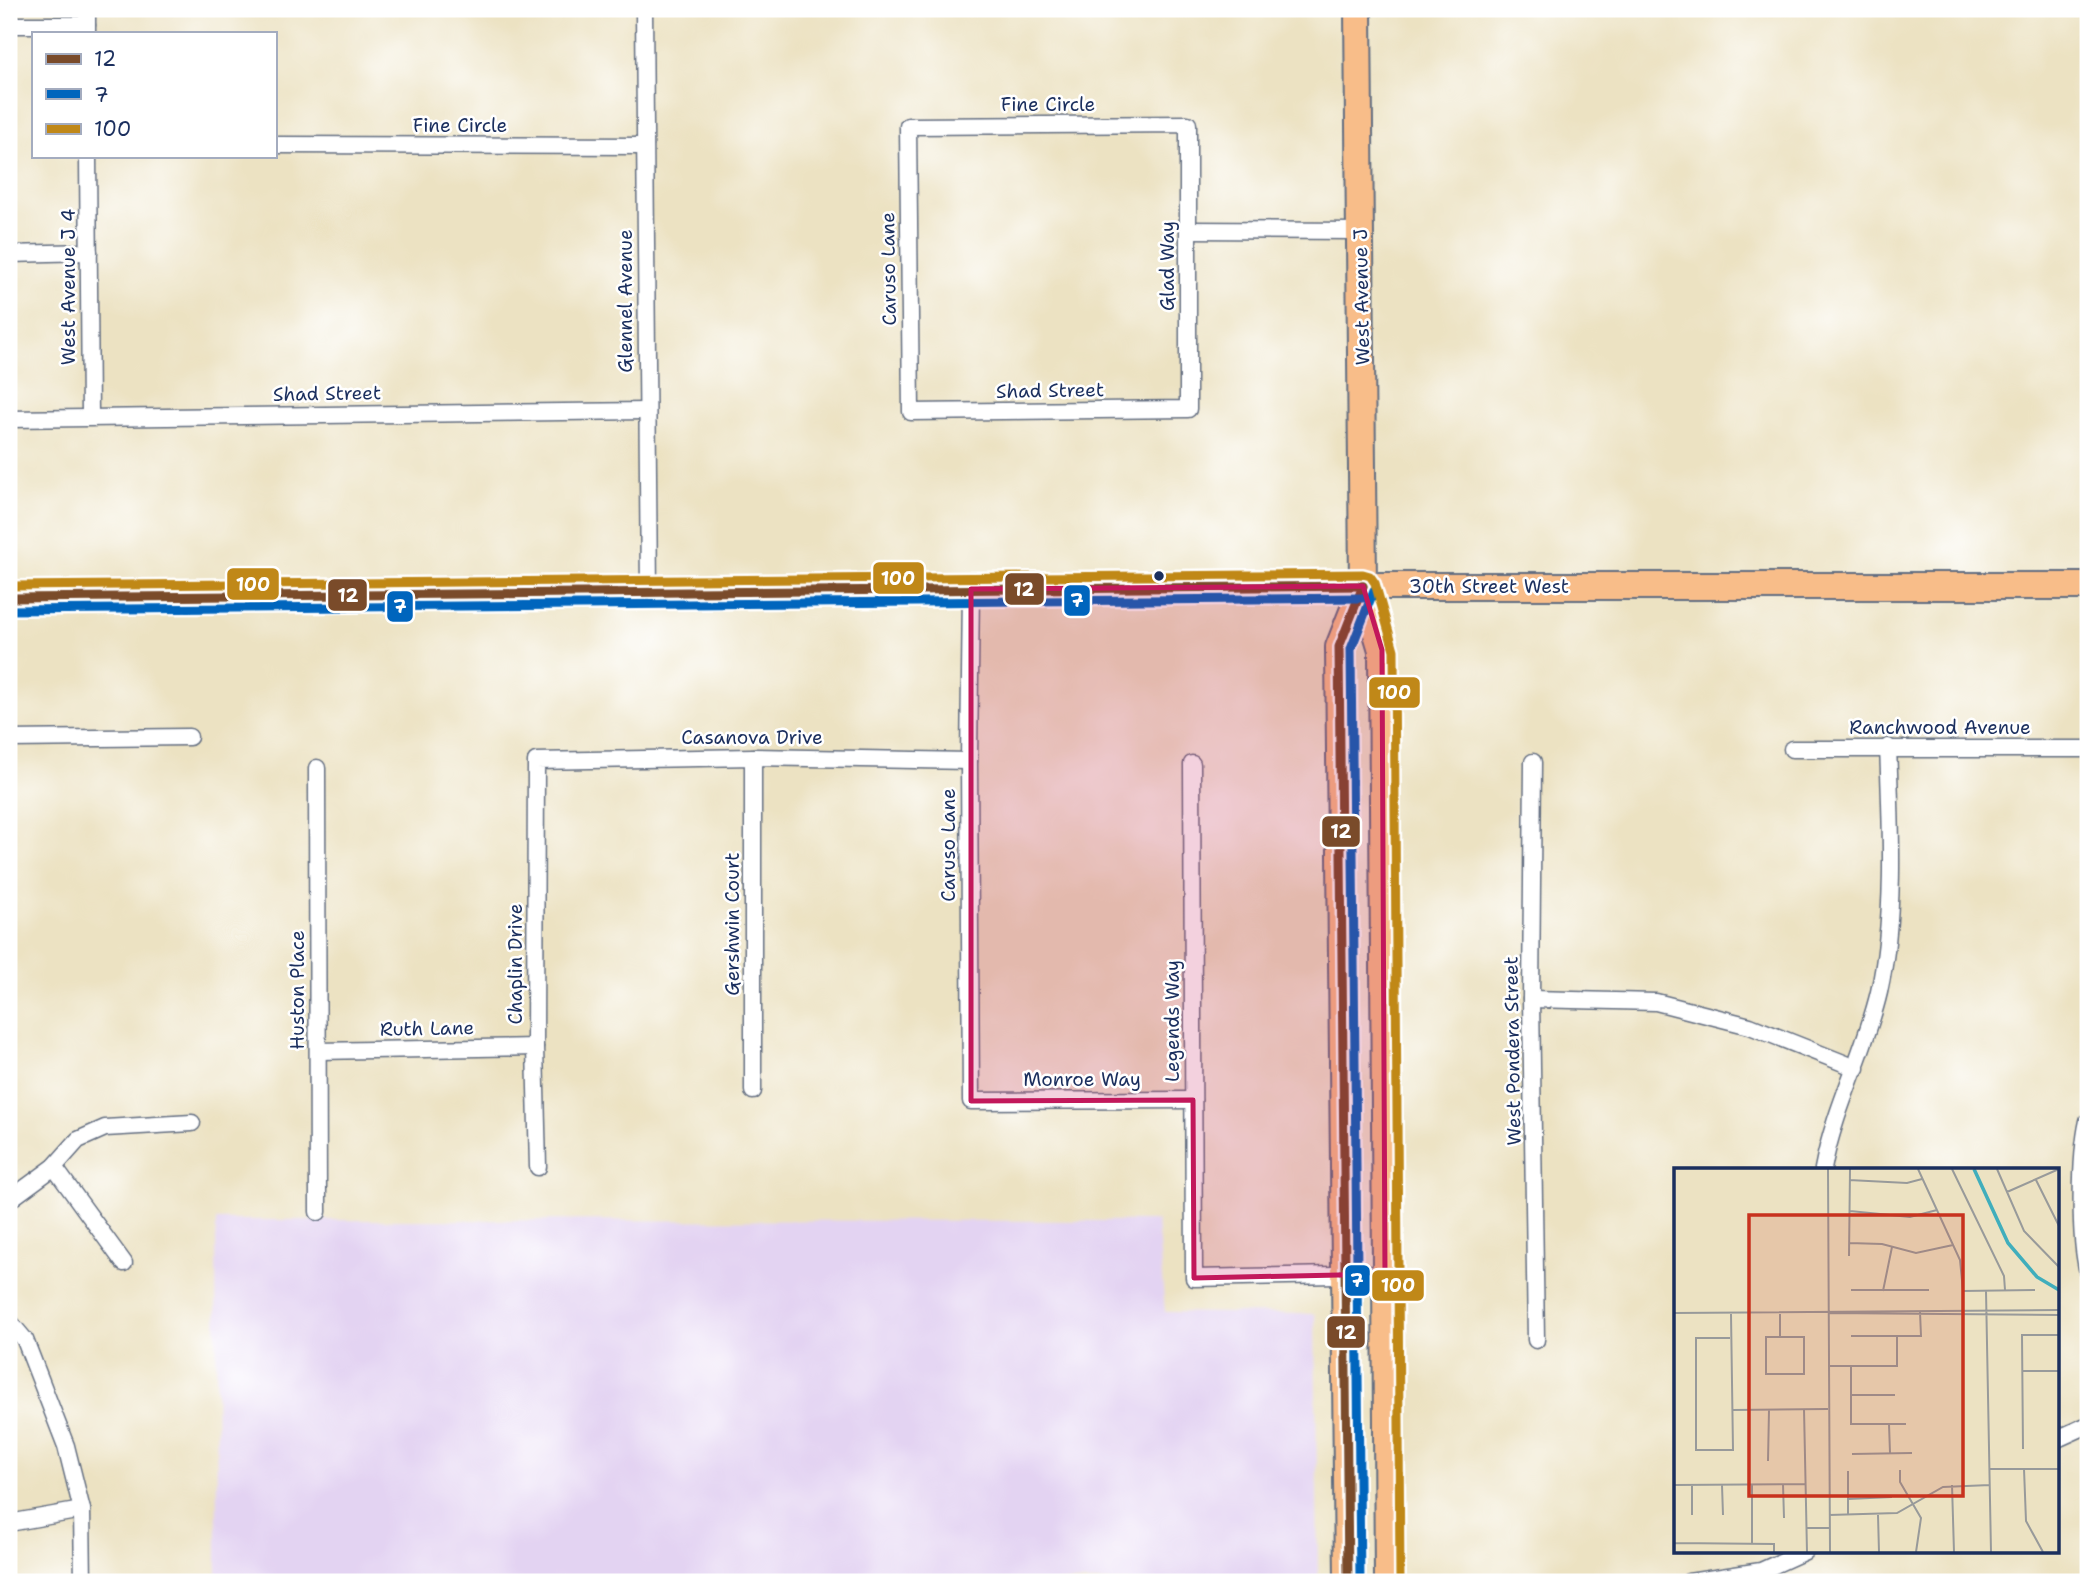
<svg xmlns="http://www.w3.org/2000/svg" width="2097" height="1591" font-family="'Shantell Sans',sans-serif">
  <style>
    .built { fill: #e3d3f2 }
    .lines { fill: none; stroke-linecap: round; stroke-linejoin: round }
    .street-casing { stroke: #646e81; stroke-width: 19 }
    .primary-casing { stroke: #646e81; stroke-width: 30 }
    .street { stroke: #fff; stroke-width: 16 }
    .primary { stroke: #f8bd89; stroke-width: 26 }
    .bus-1-casing { stroke: #fff; stroke-width: 14 }
    .bus-2-casing { stroke: #fff; stroke-width: 14 }
    .bus-3-casing { stroke: #fff; stroke-width: 14 }
    .bus-1 { stroke: #7a4b2a; stroke-width: 9 }
    .bus-2 { stroke: #0065bd; stroke-width: 9 }
    .bus-3 { stroke: #c08818; stroke-width: 9 }
    .marked { fill: #c2185b; fill-opacity: 0.2; stroke: #c2185b; stroke-width: 5; stroke-linejoin: round }
    .bus-dot { fill: #1b2f5e; stroke: #fff; stroke-width: 2.5 }
    .labels { text-anchor: middle; stroke-width: 5; stroke-linejoin: round; paint-order: stroke }
    .street-label { font-size: 19px; fill: #1b2f5e; stroke: #fff }
    .inset-river { fill: none; stroke: #40aebc; stroke-width: 3.5 }
    .inset-road { fill: none; stroke: #989a9a; stroke-width: 2 }
    .view { fill: #c8321e; fill-opacity: 0.15; stroke: #c8321e; stroke-width: 3.5 }
    .inset-edge { fill: none; stroke: #1b2f5e; stroke-width: 3.5 }
    .line-badge { stroke: #fff; stroke-width: 2.5 }
    .badge-label { font-size: 19px; text-anchor: middle; font-weight: bold; fill: #fff }
  </style>
  <rect width="100%" height="100%" fill="#fff"/>
  <filter id="ink" filterUnits="userSpaceOnUse"><feTurbulence type="fractalNoise" baseFrequency=".0143" numOctaves="2"/><feDisplacementMap in="SourceGraphic" scale="14" xChannelSelector="R" yChannelSelector="G"/><feConvolveMatrix kernelMatrix="1 2 1 2 8 2 1 2 1" color-interpolation-filters="sRGB"/></filter>
  <filter id="wash" filterUnits="userSpaceOnUse"><feTurbulence type="fractalNoise" baseFrequency=".00686" numOctaves="4" result="noise"/><feDisplacementMap in="SourceGraphic" scale="28" xChannelSelector="R" yChannelSelector="G"/><feGaussianBlur stdDeviation="1.57" result="paint"/><feColorMatrix in="noise" values="0 0 0 0 0 0 0 0 0 0 0 0 0 0 0 0 0 1.4 0 .05"/><feComposite in="paint" operator="in"/></filter>
  <g filter="url(#wash)">
    <rect width="100%" height="100%" fill="#ece2c2"/>
    <path class="built" d="M216,1220l941,1 8,91 150,2 3,268h-1101z"/>
  </g>
  <g filter="url(#ink)">
    <g class="lines">
      <defs>
        <g id="street">
          <path d="M87,9v24"/>
          <path d="M644,9l5,584"/>
          <path d="M9,25h78"/>
          <path d="M1188,124v285l-277,3 -3,-286z"/>
          <path d="M275,145l369,1"/>
          <path d="M88,156l2,261"/>
          <path d="M1189,230l171,1"/>
          <path d="M9,254l80,-2"/>
          <path d="M9,419l637,-8"/>
          <path d="M971,589l-2,172 2,340 222,-1"/>
          <path d="M9,739l180,-2"/>
          <path d="M1792,749h296"/>
          <path d="M1533,762l-2,237 5,341"/>
          <path d="M1192,764l2,514 191,-4"/>
          <path d="M317,768l1,444"/>
          <path d="M1531,999l125,3 94,24 106,42"/>
          <path d="M319,1051l216,-4"/>
          <path d="M753,1091v-334"/>
          <path d="M2088,1121c-8,35 -9,117 0,151"/>
          <path d="M54,1167l70,96"/>
          <path d="M538,1167l-3,-120 1,-286 217,-4 216,4"/>
          <path d="M1823,1169c11,-60 42,-117 56,-177 17,-76 12,-167 9,-245"/>
          <path d="M9,1200l45,-33 24,-27 27,-12 87,-5"/>
          <path d="M9,1321l16,19 41,106 16,64 1,72"/>
          <path d="M2057,1439l31,-14"/>
          <path d="M9,1523l73,-13"/>
          <path d="M1689,1582l72,-11 44,-20"/>
        </g>
        <g id="primary">
          <path d="M1358,9l5,577 19,64 6,932"/>
          <path d="M9,598l1354,-12h725"/>
          <path d="M1348,1582l-9,-935 24,-61"/>
        </g>
      </defs>
      <use href="#street" class="street-casing"/>
      <use href="#primary" class="primary-casing"/>
      <use href="#street" class="street"/>
      <use href="#primary" class="primary"/>
      <defs>
        <g id="bus-1">
          <path d="M9,598l1354,-12"/>
          <path d="M1348,1582l-9,-935 24,-61"/>
        </g>
        <g id="bus-2">
          <path d="M9,610l1354,-12"/>
          <path d="M1360,1582l-9,-933 23,-59"/>
        </g>
        <path id="bus-3" d="M9,586l1354,-12 7,2 5,7 19,67 6,932"/>
      </defs>
      <use href="#bus-1" class="bus-1-casing"/>
      <use href="#bus-2" class="bus-2-casing"/>
      <use href="#bus-3" class="bus-3-casing"/>
      <use href="#bus-1" class="bus-1"/>
      <use href="#bus-2" class="bus-2"/>
      <use href="#bus-3" class="bus-3"/>
    </g>
  </g>
  <path class="marked" d="M1363,586l19,64 3,624 -191,4 -1,-178 -222,1v-512z"/>
  <circle class="bus-dot" cx="1159" cy="576" r="6"/>
  <g class="labels">
    <g class="street-label">
      <text x="1048" y="111">Fine Circle</text>
      <text x="460" y="132">Fine Circle</text>
      <text transform="translate(1167 266) rotate(-90)" y="7">Glad Way</text>
      <text transform="translate(888 269) rotate(-91)" y="7">Caruso Lane</text>
      <text transform="translate(68 287) rotate(-90)" y="7">West Avenue J 4</text>
      <text transform="translate(1361 297) rotate(-91)" y="7">West Avenue J</text>
      <text transform="translate(625 301) rotate(-90)" y="7">Glennel Avenue</text>
      <text transform="translate(1050 390) rotate(-1)" y="7">Shad Street</text>
      <text transform="translate(327 393) rotate(-1)" y="7">Shad Street</text>
      <text x="1489" y="593">30th Street West</text>
      <text x="1940" y="734">Ranchwood Avenue</text>
      <text x="752" y="744">Casanova Drive</text>
      <text transform="translate(948 845) rotate(-90)" y="7">Caruso Lane</text>
      <text transform="translate(732 924) rotate(-90)" y="7">Gershwin Court</text>
      <text transform="translate(515 964) rotate(-90)" y="7">Chaplin Drive</text>
      <text transform="translate(297 990) rotate(-90)" y="7">Huston Place</text>
      <text transform="translate(1172 1021) rotate(-90)" y="7">Legends Way</text>
      <text transform="translate(427 1028) rotate(-1)" y="7">Ruth Lane</text>
      <text transform="translate(1512 1051) rotate(-91)" y="7">West Pondera Street</text>
      <text x="1082" y="1086">Monroe Way</text>
    </g>
  </g>
  <g transform="translate(1674 1168)">
    <rect width="385" height="385" fill="#ece2c2"/>
    <path class="inset-river" d="M300,1l34,74 29,34 22,13"/>
    <path class="inset-road" d="M154,1l2,383M244,1l42,91 3,31 72,-1M278,1l52,107 1,14M323,1l27,62 35,36M175,12l58,3 15,-4M362,12l23,46M333,24l52,-23M176,43l60,6 27,-7M175,75l33,1 34,9 37,-8M175,88l1,-87M177,122h78M209,123l9,-44M312,123l5,261M0,145l385,-3M154,145l231,2M177,168h70l-1,-24M92,169h38v37h-38zM106,169v-23M56,170h-34v112h37l-2,-136M154,198h69v-30M177,198v58h55M349,203h36M385,203v137M0,222v162M177,227h44M130,241l3,143M58,242l96,-1M215,256l1,29M349,281l-1,-114h37M178,286l60,-1M94,293l1,-51M316,301h68M350,301l2,52 17,31M226,302v12l21,36 -5,34M174,303v43M109,316l1,34M0,317l131,-1M48,317l1,30M278,317l2,67M18,318v29M174,331l44,-2M155,347l68,-2 46,-26 47,-2M204,347l1,37M133,360h22M0,375l100,1v8M78,375v-58"/>
    <path class="view" d="M75,47h214v281h-214z"/>
    <rect width="385" height="385" class="inset-edge"/>
  </g>
  <g class="line-badge">
    <rect x="872" y="561" width="53" height="34" rx="7" fill="#c08818"/>
    <rect x="226" y="567" width="54" height="34" rx="7" fill="#c08818"/>
    <rect x="1004" y="572" width="41" height="34" rx="7" fill="#7a4b2a"/>
    <rect x="327" y="578" width="41" height="34" rx="7" fill="#7a4b2a"/>
    <rect x="1063" y="584" width="28" height="33" rx="7" fill="#0065bd"/>
    <rect x="386" y="590" width="28" height="33" rx="7" fill="#0065bd"/>
    <rect x="1368" y="676" width="53" height="33" rx="7" fill="#c08818"/>
    <rect x="1321" y="815" width="40" height="33" rx="7" fill="#7a4b2a"/>
    <rect x="1344" y="1264" width="27" height="33" rx="7" fill="#0065bd"/>
    <rect x="1371" y="1269" width="54" height="33" rx="7" fill="#c08818"/>
    <rect x="1326" y="1315" width="40" height="34" rx="7" fill="#7a4b2a"/>
  </g>
  <g class="badge-label">
    <text x="898" y="585">100</text>
    <text x="253" y="591">100</text>
    <text x="1024" y="596">12</text>
    <text x="348" y="602">12</text>
    <text x="1077" y="607">7</text>
    <text x="400" y="613">7</text>
    <text x="1394" y="699">100</text>
    <text x="1341" y="838">12</text>
    <text x="1357" y="1287">7</text>
    <text x="1398" y="1292">100</text>
    <text x="1346" y="1339">12</text>
  </g>
  <rect width="2097" height="1591" fill="none" stroke="#fff" stroke-width="35"/>
  <rect x="32" y="32" width="245" height="126" fill="#ffffff" stroke="#a4acbf" stroke-width="2"/>
  <rect x="46" y="54" width="35" height="10" fill="#7a4b2a" stroke="#a4acbf" stroke-width="2"/>
  <text x="94" y="66" font-size="21" fill="#1b2f5e">12</text>
  <rect x="46" y="89" width="35" height="10" fill="#0065bd" stroke="#a4acbf" stroke-width="2"/>
  <text x="94" y="102" font-size="21" fill="#1b2f5e">7</text>
  <rect x="46" y="124" width="35" height="10" fill="#c08818" stroke="#a4acbf" stroke-width="2"/>
  <text x="94" y="136" font-size="21" fill="#1b2f5e">100</text>
</svg>
